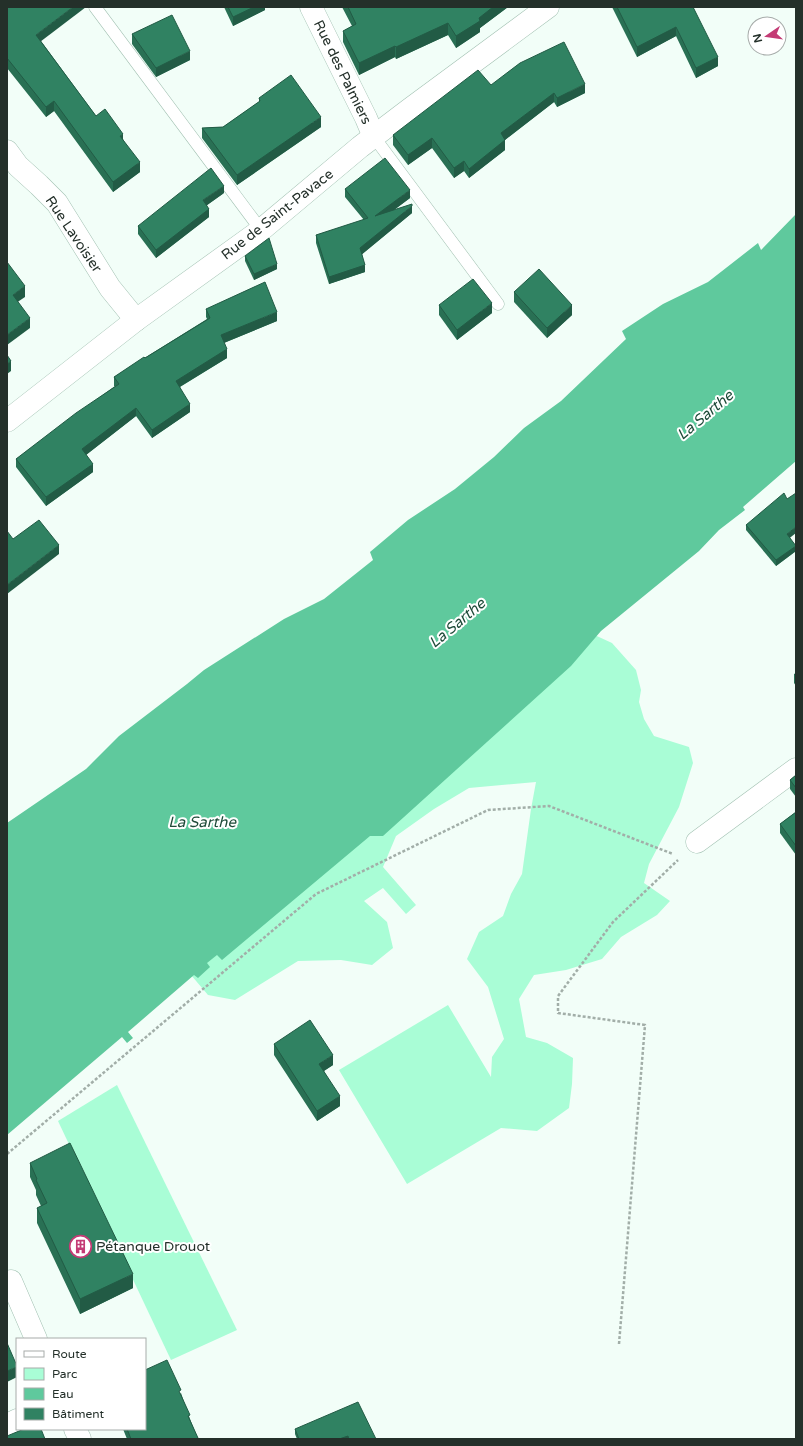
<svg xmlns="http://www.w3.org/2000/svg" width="803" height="1446" font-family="'Varela Round',sans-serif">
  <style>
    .green { fill: #a9fdd6 }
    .water { fill: #5fc99d }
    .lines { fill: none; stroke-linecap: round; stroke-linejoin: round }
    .lane-casing { stroke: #a2c1b2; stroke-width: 13 }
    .street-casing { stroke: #a2c1b2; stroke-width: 23 }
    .secondary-casing { stroke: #a2c1b2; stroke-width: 23 }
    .path { stroke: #a2aea8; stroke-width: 2.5; stroke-dasharray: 3 2; stroke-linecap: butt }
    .lane { stroke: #fff; stroke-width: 12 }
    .street { stroke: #fff; stroke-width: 22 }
    .secondary { stroke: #fff; stroke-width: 22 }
    .wall { fill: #297054 }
    .shaded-wall { fill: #225b45 }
    .building { fill: #308262; stroke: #225b45 }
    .labels { text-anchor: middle; stroke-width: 4; stroke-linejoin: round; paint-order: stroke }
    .street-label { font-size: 14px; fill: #24302a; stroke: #fff }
    .poi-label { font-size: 14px; fill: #24302a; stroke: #fff; text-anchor: start }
    .water-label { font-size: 15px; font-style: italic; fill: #1e4b39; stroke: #fff }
  </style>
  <rect width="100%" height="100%" fill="#f2fef8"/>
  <g class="green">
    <path d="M575,626l37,17 24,27 5,20 -2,12 5,17 10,17 35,11 4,16 -14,44 -30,57 -5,19 26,18 -13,14 -36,22 -19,22 -36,11 -32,5 -15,24 7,38 21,6 26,15 -1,26 -3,24 -32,23 -36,-3 -94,56 -68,-114 109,-65 43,72 1,-20 12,-18 -16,-52 -21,-28 12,-27 24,-16 8,-22 11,-20 9,-65 5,-27 -67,6 -35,21 -38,27 -13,31 33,38 -10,9 -23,-26 -19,13 23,21 6,26 -21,17 -31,-5 -43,1 -63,39 -27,-5 -23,-27z"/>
    <path d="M117,1085l120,245 -66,30 -113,-239z"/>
  </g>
  <path class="water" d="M796,214v247l-53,46 2,3 -26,20 -20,21 -98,80 -30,35 -188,170h-13l-148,124 -5,-5 -10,8 3,4 -12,11 -4,-3 -66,57 5,6 -6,5 -5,-6 -115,98v-312l79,-54 33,-33 68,-52 17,-14 80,-51 40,-20 49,-39 -3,-8 38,-32 47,-31 39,-32 30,-29 37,-27 65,-62 -4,-8 41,-27 45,-22 50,-39 3,7z"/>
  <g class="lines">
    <defs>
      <g id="lane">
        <path d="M95,7l166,223"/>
        <path d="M374,137l124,167"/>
      </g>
      <g id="street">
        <path d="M311,7l55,111 8,19"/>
        <path d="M7,151l11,15 21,19 18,18 53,85 26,32"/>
        <path d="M697,842l99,-73"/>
        <path d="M11,1281l25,58"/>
        <path d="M7,1425l10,-5"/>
        <path d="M75,1429l5,10"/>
      </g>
      <path id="secondary" d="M7,421l129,-101 125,-90 99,-83 50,-38 138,-102"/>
    </defs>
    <use href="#lane" class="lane-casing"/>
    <use href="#street" class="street-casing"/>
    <use href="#secondary" class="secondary-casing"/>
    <g class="path">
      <path d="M7,1154l309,-260 172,-84 61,-4 124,48"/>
      <path d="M619,1344l26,-319 -87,-12v-17l55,-74 65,-62"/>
    </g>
    <use href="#lane" class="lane"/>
    <use href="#street" class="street"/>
    <use href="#secondary" class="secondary"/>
  </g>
  <g class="wall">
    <path d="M7,7l34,34 55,75 27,23 17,33 -27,20 -59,-81 -8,6 -39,-49z"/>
    <path d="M224,7h41v3l-32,16z"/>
    <path d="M342,7h166l-28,21v4l-24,16 -8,-13 -52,24 -1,-2 -36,18 -16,-33v-11l9,-5z"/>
    <path d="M612,7h81l25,59 -22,12 -20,-42 -39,21z"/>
    <path d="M132,34l58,26 -34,17 -24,-33z"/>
    <path d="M491,85l94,8 -28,14 -3,-5 -49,38v10l-36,28 -5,-7 -10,7 -22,-30 -24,17 -15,-20v-10z"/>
    <path d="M259,98l62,29 -84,58 -35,-47v-10l21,-1 36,-25z"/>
    <path d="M345,189l65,9 -16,12 18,3 -50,41 3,18 -36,12 -13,-41v-8l48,-15 -19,-23z"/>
    <path d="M224,193l-17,12 2,12 -53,41 -18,-24v-8z"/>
    <path d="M245,256l32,13 -23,11 -9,-19z"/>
    <path d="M514,292l58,23 -25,23 -33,-36z"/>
    <path d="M439,305l53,8 -35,27 -18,-25z"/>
    <path d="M206,309l71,12 -53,22 3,15 -47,29 10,25 -38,26 -16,-22 -50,39 7,17 -47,34 -30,-39v-8l99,-73h-1v-9l93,-58 -1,-2z"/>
    <path d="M746,525l44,13 6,13 -20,15 -30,-36z"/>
    <path d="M796,673v13l-2,-3v-9z"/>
    <path d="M796,775v22l-6,-8v-9z"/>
    <path d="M796,812v43l-16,-22v-9z"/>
    <path d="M274,1044l59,21 -9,6 16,35 -23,15 -43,-66z"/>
    <path d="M30,1163l103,125 -53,26 -43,-91v-15l4,-2 -5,-11v-5l-6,-13z"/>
    <path d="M181,1393l9,26 8,20h-71l-4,-10h22z"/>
    <path d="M295,1429l81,10h-79l-2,-5z"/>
  </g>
  <g class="shaded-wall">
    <path d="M73,7h13l-50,38v-10z"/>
    <path d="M254,7h11v3l-32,16v-9z"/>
    <path d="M493,7h15l-28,21v4l-24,16v-12z"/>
    <path d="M448,23v12l-52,24v-12z"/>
    <path d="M676,27v9l-39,21v-10z"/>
    <path d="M395,46v11l-36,18v-12z"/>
    <path d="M190,51v9l-34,17v-9z"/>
    <path d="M718,57v9l-22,12v-10z"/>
    <path d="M585,84v9l-28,14v-9z"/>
    <path d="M554,93v9l-53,41v-10z"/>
    <path d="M54,101v10l-8,6v-10z"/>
    <path d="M321,117v10l-84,58v-10z"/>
    <path d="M123,134v10l-3,-8z"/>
    <path d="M432,138v10l-24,17v-10z"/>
    <path d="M505,140v10l-36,28v-9z"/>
    <path d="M464,161v10l-10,7v-10z"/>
    <path d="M140,162v10l-27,20v-10z"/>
    <path d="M224,186v7l-21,15v-8z"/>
    <path d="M410,190v8l-35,26v-8z"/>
    <path d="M412,206v7l-52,43v-8z"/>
    <path d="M209,209v8l-53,41v-8z"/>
    <path d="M277,264v5l-23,11v-6z"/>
    <path d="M365,265v7l-36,12v-7z"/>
    <path d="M25,286v11l-12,8v-10z"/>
    <path d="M492,303v10l-35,27v-10z"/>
    <path d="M572,305v10l-25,23v-10z"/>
    <path d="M277,312v9l-56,23v-9z"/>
    <path d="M30,318v10l-23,17v-10z"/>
    <path d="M227,349v9l-51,31v-8z"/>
    <path d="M11,361v10l-4,3v-10z"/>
    <path d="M190,404v8l-38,26v-8z"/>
    <path d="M136,408v8l-54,42v-9z"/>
    <path d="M93,464v8l-47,34v-9z"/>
    <path d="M796,527v6l-9,7v-6z"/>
    <path d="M59,545v9l-52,40v-9z"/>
    <path d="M796,546v5l-20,15v-6z"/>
    <path d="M333,1055v10l-14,9v-10z"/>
    <path d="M340,1096v10l-23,15v-10z"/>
    <path d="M133,1274v14l-53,26v-15z"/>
    <path d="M17,1367v10l-10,5v-11z"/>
    <path d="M348,1436v3h-9z"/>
  </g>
  <g class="building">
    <path d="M7,7h66l-37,28 60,81 9,-7 18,25 -3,2 20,26 -27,20 -59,-81 -8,6 -39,-49z"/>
    <path d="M228,7h26l-21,10z"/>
    <path d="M348,7h145l-14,11 1,3 -24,15 -8,-13 -52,24 -1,-1 -36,17 -16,-32 13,-7z"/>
    <path d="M617,7h76l25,50 -22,11 -20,-41 -39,20z"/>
    <path d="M172,15l18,36 -34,17 -24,-34z"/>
    <path d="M564,42l21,42 -28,14 -3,-5 -53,40 4,7 -36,29 -5,-8 -10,7 -22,-30 -24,17 -15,-20 85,-65 13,15 29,-22z"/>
    <path d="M291,75l30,42 -84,58 -35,-47 21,-1 37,-26 -1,-3z"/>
    <path d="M385,158l25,32 -35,26 37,-12v2l-52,42 5,17 -36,12 -13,-42 52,-17 -23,-29z"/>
    <path d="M211,168l13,18 -21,14 6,9 -53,41 -18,-24z"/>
    <path d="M269,238l8,26 -23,10 -9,-18z"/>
    <path d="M7,262l18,24 -12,9 17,23 -23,17z"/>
    <path d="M539,269l33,36 -25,23 -33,-36z"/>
    <path d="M473,279l19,24 -35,27 -18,-25z"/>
    <path d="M265,282l12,30 -56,23 6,14 -51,32 14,23 -38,26 -16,-22 -54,41 11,15 -47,33 -30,-38 60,-46 43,-29 -5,-7 30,-20 1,1 65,-40 -4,-9z"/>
    <path d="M7,355l4,6 -4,3z"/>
    <path d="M784,493l3,6 9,-6v34l-9,7 9,12 -20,14 -30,-35z"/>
    <path d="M39,520l20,25 -52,40v-54l6,8z"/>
    <path d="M796,775v13l-6,-8z"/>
    <path d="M796,812v34l-16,-22z"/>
    <path d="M310,1020l23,35 -14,9 21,32 -23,15 -43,-67z"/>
    <path d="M70,1143l63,131 -53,25 -43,-91 10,-5 -11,-23 1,-1 -7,-16z"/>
    <path d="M7,1343l10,23v1l-10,4z"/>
    <path d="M167,1360l14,30 -2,1 11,24 -2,1 10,22 -2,1h-65l-4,-10h18v-59z"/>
    <path d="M358,1402l18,37h-27l-1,-3 -9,3h-40l-4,-10z"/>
    <path d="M24,1429h17l4,10h-38v-3z"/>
  </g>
  <defs>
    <symbol id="building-ring" viewBox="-11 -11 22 22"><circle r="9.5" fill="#fff" stroke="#c43b75" stroke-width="1.5"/><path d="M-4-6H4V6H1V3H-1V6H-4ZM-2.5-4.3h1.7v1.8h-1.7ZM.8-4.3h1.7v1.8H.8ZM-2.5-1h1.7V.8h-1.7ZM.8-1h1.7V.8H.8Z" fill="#c43b75"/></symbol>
  </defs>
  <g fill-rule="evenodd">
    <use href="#building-ring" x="68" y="1234" width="25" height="25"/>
  </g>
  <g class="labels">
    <g class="street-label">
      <text transform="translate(343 72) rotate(64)" y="5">Rue des Palmiers</text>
      <text transform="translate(277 214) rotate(-38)" y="5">Rue de Saint-Pavace</text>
      <text transform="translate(74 234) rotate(56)" y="5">Rue Lavoisier</text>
    </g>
    <g class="poi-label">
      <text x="96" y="1251">Pétanque Drouot</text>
    </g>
    <g class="water-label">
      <text transform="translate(705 415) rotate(-40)" y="5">La Sarthe</text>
      <text transform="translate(457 623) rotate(-40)" y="5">La Sarthe</text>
      <text x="202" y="827">La Sarthe</text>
    </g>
  </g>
  <rect width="803" height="1446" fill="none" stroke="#24302a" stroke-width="16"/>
  <rect x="16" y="1338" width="130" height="92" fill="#ffffff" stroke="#a7acaa"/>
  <rect x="24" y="1351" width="20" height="6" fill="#ffffff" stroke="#a7acaa"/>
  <text x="52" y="1358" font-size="12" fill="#24302a">Route</text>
  <rect x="24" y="1368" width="20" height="12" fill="#a9fdd6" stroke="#a7acaa"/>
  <text x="52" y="1378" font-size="12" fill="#24302a">Parc</text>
  <rect x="24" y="1388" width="20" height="12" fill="#5fc99d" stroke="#a7acaa"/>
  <text x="52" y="1398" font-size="12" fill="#24302a">Eau</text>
  <rect x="24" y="1408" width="20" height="12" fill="#308262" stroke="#a7acaa"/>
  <text x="52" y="1418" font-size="12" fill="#24302a">Bâtiment</text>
  <g transform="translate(767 36) rotate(257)"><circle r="19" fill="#ffffff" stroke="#a7acaa"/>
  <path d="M0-3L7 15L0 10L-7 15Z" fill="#c43b75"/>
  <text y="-6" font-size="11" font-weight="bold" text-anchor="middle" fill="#24302a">N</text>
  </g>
</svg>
